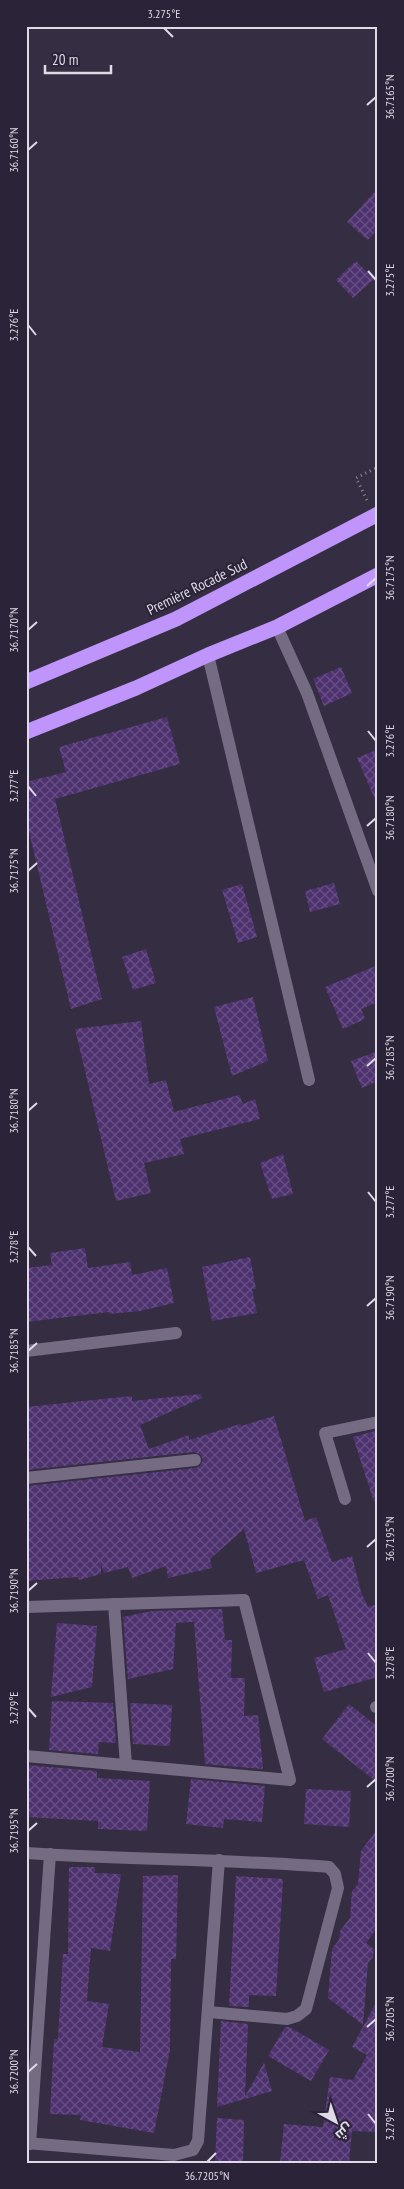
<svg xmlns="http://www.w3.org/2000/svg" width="404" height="2189" font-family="'PT Sans Narrow',Cairo,sans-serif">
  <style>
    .building { fill: url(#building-cross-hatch) }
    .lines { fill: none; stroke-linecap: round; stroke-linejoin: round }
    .path { stroke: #908a9a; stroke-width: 3; stroke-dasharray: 1 4; stroke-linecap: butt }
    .service { stroke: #756c83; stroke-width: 12 }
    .minor { stroke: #756c83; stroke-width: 12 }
    .motorway { stroke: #bf94fb; stroke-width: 15 }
    .ticks { fill: none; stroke: #dfdae7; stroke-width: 2 }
    .labels { text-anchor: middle; stroke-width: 4; stroke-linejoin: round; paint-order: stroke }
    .street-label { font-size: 15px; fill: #dfdae7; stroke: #2b2337 }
    .neatline { fill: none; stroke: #dfdae7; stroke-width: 2 }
    .ticks-label { font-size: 12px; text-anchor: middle; fill: #dfdae7 }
  </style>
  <defs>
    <pattern id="building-cross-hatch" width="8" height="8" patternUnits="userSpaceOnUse" patternTransform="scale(1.25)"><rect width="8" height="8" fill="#4e3270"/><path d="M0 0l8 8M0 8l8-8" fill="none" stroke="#674f84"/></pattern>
  </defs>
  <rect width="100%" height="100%" fill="#352d42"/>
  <g class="building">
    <path d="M378,188v41l-10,11 -21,-18z"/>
    <path d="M356,261l18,18 -21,19 -17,-18z"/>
    <path d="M341,667l11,26 -28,13 -11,-27z"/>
    <path d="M167,717l13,47 -125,35 47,200 -31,10 -45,-190v-37l40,-10 -7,-25z"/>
    <path d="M378,749v57l-21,-48z"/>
    <path d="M334,883l6,21 -30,8 -5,-21z"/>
    <path d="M242,884l15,53 -19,6 -16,-53z"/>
    <path d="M146,949l10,34 -23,7 -11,-33z"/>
    <path d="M378,965v37l-17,7 4,10 -22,10 -18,-42z"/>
    <path d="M253,997l15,64 -36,15 -18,-69z"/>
    <path d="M141,1021l8,63 17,-4 8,32 65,-17 4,9 12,-5 5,20 -80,20 4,15 -40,9 7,30 -35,8 -41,-172z"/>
    <path d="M378,1051v30l-16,7 -11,-27z"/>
    <path d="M283,1154l10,40 -21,5 -12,-36z"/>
    <path d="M85,1248l3,20 42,-6 2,13 35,-7 7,35 -34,8 -31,3v-2l-83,10v-54l26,-3 -2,-12z"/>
    <path d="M250,1257l6,32h-4l5,24 -45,8 -10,-54z"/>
    <path d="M201,1394l1,4 -62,27 9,24 40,-14v5l51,-16 1,2 33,-10 31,105 11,-4 16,45 20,-6 9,36 7,15 10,-3v73l-54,15 -10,-34 32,-9 -18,-54 -10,4 -14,-39 -48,13 -12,-44 -34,30 2,9 -44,10 -2,-12 -34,12 -4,-11 -24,6 -3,-9v10l-22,6 -1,-3 -52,4v-95l170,-18 4,-2 3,-6 -2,-5 -7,-3 -168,18v-63l106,-11v5z"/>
    <path d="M378,1430v72h-4l-21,-65z"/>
    <path d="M222,1609l3,31h7l-1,38h14l-1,38 14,-1 5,54 -58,-5 -11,-142 -18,1 -3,46 -45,10 -5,-62 29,-6z"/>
    <path d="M57,1623l40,3 -5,61 -41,10z"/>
    <path d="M52,1701l61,2 3,40 -17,-1 -1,12 -49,-4z"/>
    <path d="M130,1703l42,2 -2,41 -37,-2z"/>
    <path d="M349,1704l29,23v56l-56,-44z"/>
    <path d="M26,1765l71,6v7l53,3 -3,50 -49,-2v-8l-72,-4z"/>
    <path d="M191,1779l74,7 -3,36 -38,-3 -1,9 -37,-4z"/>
    <path d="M306,1789l45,2 -2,36 -45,-3z"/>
    <path d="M378,1828v99l-12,16 8,6 -1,8 -5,6 -5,62 -35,-27 4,-49 7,-9 1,-9 10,-13 2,-27 6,-7 3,-33z"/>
    <path d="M69,1867h26v6l26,1 -11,77 -19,-3 -4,53 22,3 -7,43 38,5 3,-176 35,-1 -2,84h-5l-1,91 -16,83 -74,-13 1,-5 -31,-1 4,-75h4l5,-85h5z"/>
    <path d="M236,1876l47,3 -7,117 -27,-1v12l-20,-1z"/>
    <path d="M378,1999v133l-26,-1 -3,32h-69l4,-39 39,3 7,-50 23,3 14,-25 -15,-8z"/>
    <path d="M221,2021l27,3 -3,72 19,-33 8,28 -55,16z"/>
    <path d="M285,2027h4l40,23 -18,31 -43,-25z"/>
    <path d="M217,2118l27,2 -1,43h-28z"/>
  </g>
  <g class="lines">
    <path class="path" d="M367,500l-11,-22 22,-11"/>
    <g class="service">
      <path d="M277,627l30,66 71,198"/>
      <path d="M208,655l101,425"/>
    </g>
    <g class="minor">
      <path d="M26,1351l150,-18"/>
      <path d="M26,1478l169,-18"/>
      <path d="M345,1499l-20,-66 53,-11"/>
      <path d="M114,1604l12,161"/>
      <path d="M26,1607l218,-7 46,180 -264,-24"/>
      <path d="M376,1707h2"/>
      <path d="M26,1853c101,7 202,6 303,14l6,7 3,14 -32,121 -9,7 -10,3 -78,-7"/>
      <path d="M26,2143l148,12 19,-5 5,-9 21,-281"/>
      <path d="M30,2144l20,-290"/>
    </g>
    <g class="motorway">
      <path d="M26,682l150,-63 202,-105"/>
      <path d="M26,732l110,-44 72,-33 69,-28 101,-52"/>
    </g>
  </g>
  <path class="ticks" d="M164,28l9,9M367,105l9,-8M28,150l9,-8M368,271l8,9M28,325l8,10M367,586l9,-8M28,630l9,-8M368,731l8,10M28,786l8,10M367,826l9,-8M28,871l9,-8M367,1066l9,-8M28,1111l9,-8M368,1192l8,10M28,1247l8,9M367,1306l9,-8M28,1351l9,-8M367,1547l9,-8M28,1591l9,-8M368,1653l8,10M28,1708l8,9M367,1787l9,-8M28,1831l9,-8M367,2027l9,-8M28,2072l9,-8M368,2114l8,10M207,2162l9,-9"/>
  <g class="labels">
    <g class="street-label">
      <text transform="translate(197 587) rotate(-26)" y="5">Première Rocade Sud</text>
    </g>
  </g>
  <rect width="404" height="2189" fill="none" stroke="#2b2337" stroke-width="55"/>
  <g transform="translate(336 2122) rotate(140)" stroke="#2b2337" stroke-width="4" paint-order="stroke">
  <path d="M0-4L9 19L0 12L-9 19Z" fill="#dfdae7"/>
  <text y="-8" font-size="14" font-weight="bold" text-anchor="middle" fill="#dfdae7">ش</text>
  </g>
  <path d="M45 65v8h66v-8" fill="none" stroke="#dfdae7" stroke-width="2.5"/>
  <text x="52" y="65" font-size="15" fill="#dfdae7" stroke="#2b2337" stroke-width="4" paint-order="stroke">20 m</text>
  <rect x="28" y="28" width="348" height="2134" class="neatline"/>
  <g class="ticks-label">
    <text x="164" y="18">3.275°E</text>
    <text transform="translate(390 97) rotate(-90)" y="4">36.7165°N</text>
    <text transform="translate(14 150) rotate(-90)" y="4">36.7160°N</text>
    <text transform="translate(390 280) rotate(-90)" y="4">3.275°E</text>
    <text transform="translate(14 325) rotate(-90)" y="4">3.276°E</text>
    <text transform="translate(390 578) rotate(-90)" y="4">36.7175°N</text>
    <text transform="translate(14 630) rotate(-90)" y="4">36.7170°N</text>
    <text transform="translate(390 741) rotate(-90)" y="4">3.276°E</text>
    <text transform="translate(14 786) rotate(-90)" y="4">3.277°E</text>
    <text transform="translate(390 818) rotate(-90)" y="4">36.7180°N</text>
    <text transform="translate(14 871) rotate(-90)" y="4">36.7175°N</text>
    <text transform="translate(390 1058) rotate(-90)" y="4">36.7185°N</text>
    <text transform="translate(14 1111) rotate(-90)" y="4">36.7180°N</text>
    <text transform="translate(390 1202) rotate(-90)" y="4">3.277°E</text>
    <text transform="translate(14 1247) rotate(-90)" y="4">3.278°E</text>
    <text transform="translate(390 1298) rotate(-90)" y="4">36.7190°N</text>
    <text transform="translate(14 1351) rotate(-90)" y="4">36.7185°N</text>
    <text transform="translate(390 1539) rotate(-90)" y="4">36.7195°N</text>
    <text transform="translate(14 1591) rotate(-90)" y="4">36.7190°N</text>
    <text transform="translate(390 1663) rotate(-90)" y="4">3.278°E</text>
    <text transform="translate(14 1708) rotate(-90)" y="4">3.279°E</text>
    <text transform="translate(390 1779) rotate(-90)" y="4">36.7200°N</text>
    <text transform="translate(14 1831) rotate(-90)" y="4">36.7195°N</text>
    <text transform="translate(390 2019) rotate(-90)" y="4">36.7205°N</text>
    <text transform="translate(14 2072) rotate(-90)" y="4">36.7200°N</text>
    <text transform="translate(390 2124) rotate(-90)" y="4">3.279°E</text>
    <text x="207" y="2180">36.7205°N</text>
  </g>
</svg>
